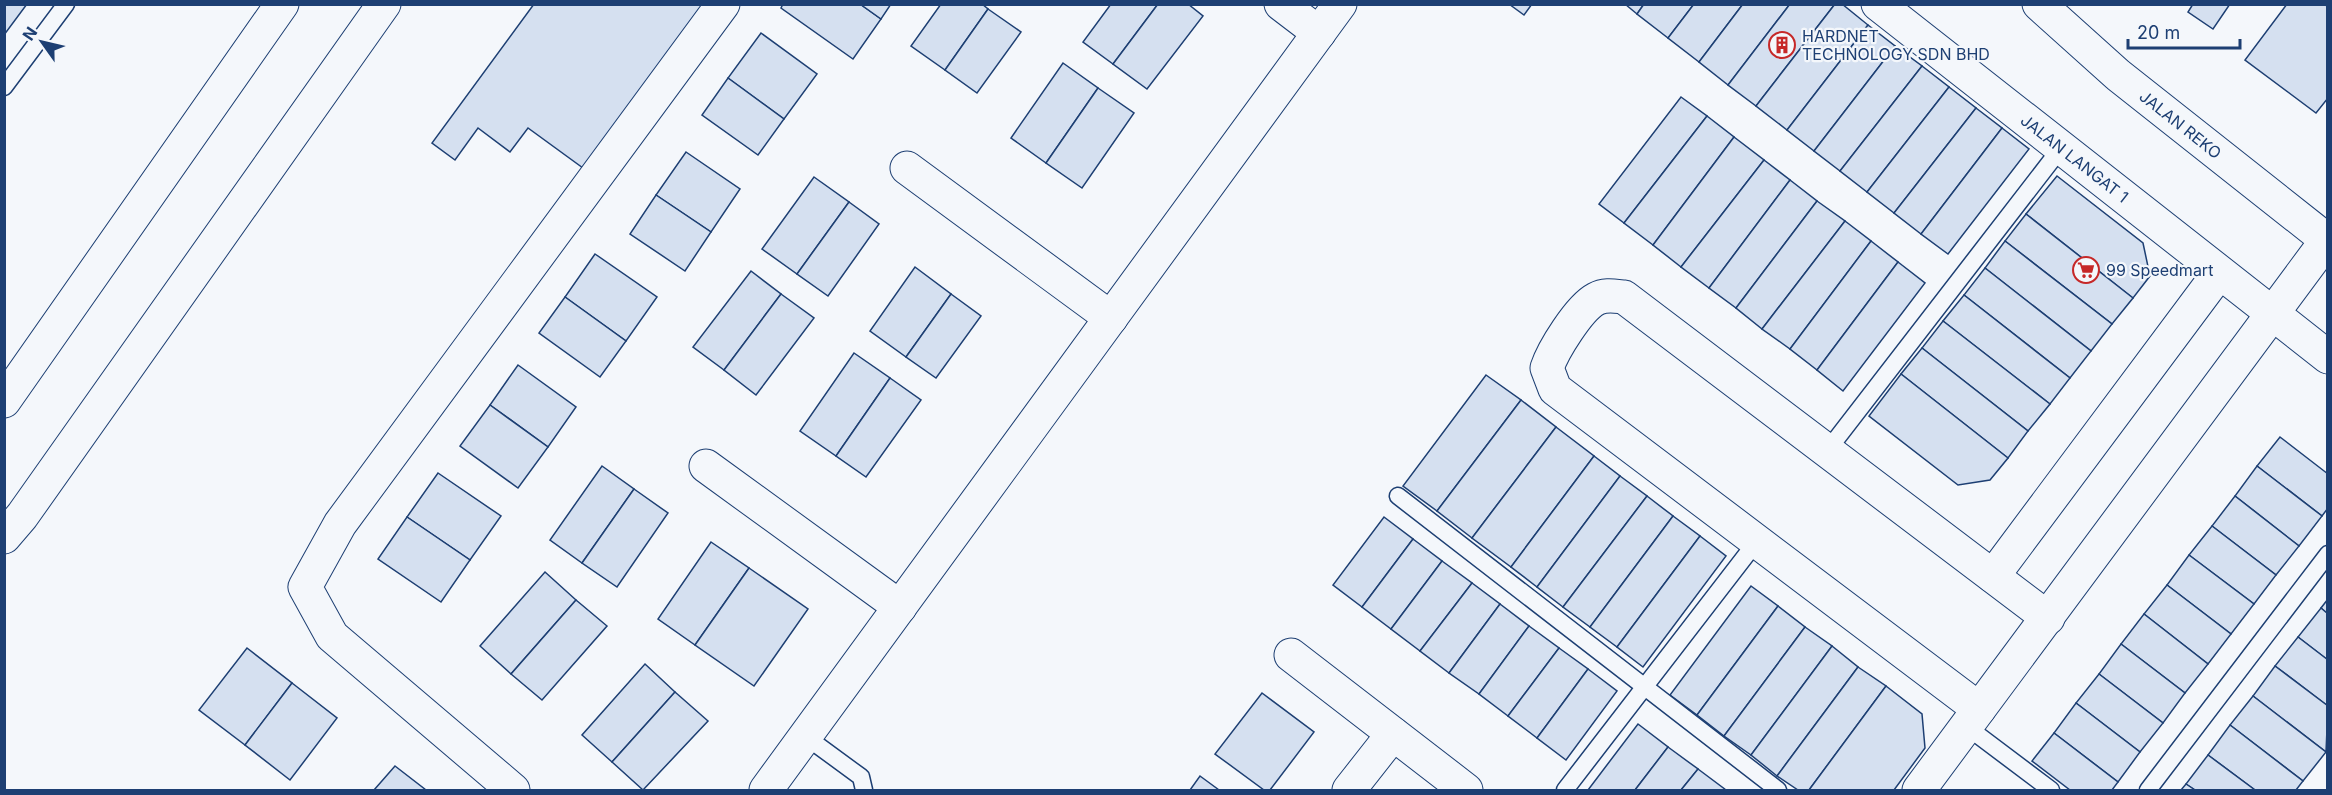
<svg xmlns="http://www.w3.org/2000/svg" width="2332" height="795" font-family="Inter,sans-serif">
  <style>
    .building { fill: #d5e0f0; stroke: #1d3f73; stroke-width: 1.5 }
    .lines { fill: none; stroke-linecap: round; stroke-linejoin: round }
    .lane-casing { stroke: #1d3f73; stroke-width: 19 }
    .street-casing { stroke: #1d3f73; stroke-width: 35 }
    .secondary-casing { stroke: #1d3f73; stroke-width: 35 }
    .primary-casing { stroke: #1d3f73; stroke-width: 35 }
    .highway-casing { stroke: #1d3f73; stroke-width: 35 }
    .lane { stroke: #f4f7fb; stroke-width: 16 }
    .street { stroke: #f4f7fb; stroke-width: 33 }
    .secondary { stroke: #f4f7fb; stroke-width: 33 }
    .primary { stroke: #f4f7fb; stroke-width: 33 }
    .highway { stroke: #f4f7fb; stroke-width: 33 }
    .labels { text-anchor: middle; stroke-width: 4.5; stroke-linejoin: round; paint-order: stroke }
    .poi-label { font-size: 16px; fill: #1d3f73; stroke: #f4f7fb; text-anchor: start }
    .street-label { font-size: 16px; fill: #1d3f73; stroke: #f4f7fb }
  </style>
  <rect width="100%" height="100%" fill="#f4f7fb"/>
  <g class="building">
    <path d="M4,4h23l-23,31z"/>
    <path d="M534,4h169l-120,164 -55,-40 -18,24 -32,-24 -23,32 -23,-17z"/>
    <path d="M783,4h77l21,15 -28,40 -72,-51z"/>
    <path d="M860,4h31l-10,15z"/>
    <path d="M941,4h41l6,5 -43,61 -34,-24z"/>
    <path d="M1111,4h47l-45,60 -30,-22z"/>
    <path d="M1158,4h30l15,12 -56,73 -34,-25z"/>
    <path d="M1509,4h23l-8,11z"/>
    <path d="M1625,4h19l-7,10z"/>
    <path d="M1644,4h50l-26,34 -31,-24z"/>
    <path d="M1694,4h49l-44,58 -31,-24z"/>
    <path d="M1743,4h47l-62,81 -29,-23z"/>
    <path d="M1790,4h45l-79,102 -28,-21z"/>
    <path d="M1835,4h7l26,21 -81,105 -31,-24z"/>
    <path d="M2193,4h37l-17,25 -25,-17z"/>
    <path d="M2287,4h37l4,3v91l-12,15 -71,-53z"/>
    <path d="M988,9l33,23 -44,61 -32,-23z"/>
    <path d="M1868,25l27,21 -81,105 -27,-21z"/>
    <path d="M761,33l56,41 -33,45 -56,-41z"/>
    <path d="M1895,46l27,20 -82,105 -26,-20z"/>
    <path d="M1063,63l35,25 -52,75 -35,-25z"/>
    <path d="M1922,66l27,21 -82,105 -27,-21z"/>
    <path d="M728,78l56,41 -26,36 -56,-40z"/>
    <path d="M1949,87l27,21 -82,105 -27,-21z"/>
    <path d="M1098,88l36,25 -52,75 -36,-25z"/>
    <path d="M1681,97l26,19 -83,107 -25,-19z"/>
    <path d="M1976,108l26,20 -81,106 -27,-21z"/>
    <path d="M1707,116l27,21 -81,108 -29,-22z"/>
    <path d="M2002,128l27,21 -81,105 -27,-20z"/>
    <path d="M1734,137l30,23 -83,107 -28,-22z"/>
    <path d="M686,152l54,37 -29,43 -55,-37z"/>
    <path d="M1764,160l26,20 -81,108 -28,-21z"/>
    <path d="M2057,176l86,67 7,33 -17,22 -107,-84z"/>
    <path d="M814,177l35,25 -52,72 -35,-25z"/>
    <path d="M1790,180l27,21 -81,107 -27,-20z"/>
    <path d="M656,195l55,37 -26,39 -55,-37z"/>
    <path d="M1817,201l28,20 -83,108 -26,-21z"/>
    <path d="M849,202l30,22 -51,72 -31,-22z"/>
    <path d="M2026,214l107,84 -21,26 -107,-83z"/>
    <path d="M1845,221l26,20 -81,108 -28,-20z"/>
    <path d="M1871,241l27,21 -81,108 -27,-21z"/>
    <path d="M2005,241l107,83 -21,27 -106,-83z"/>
    <path d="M595,254l62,43 -31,44 -61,-44z"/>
    <path d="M1898,262l27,21 -82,108 -26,-21z"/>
    <path d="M915,267l36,27 -45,63 -36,-26z"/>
    <path d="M1985,268l106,83 -21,27 -106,-83z"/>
    <path d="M751,271l30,23 -57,76 -31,-23z"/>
    <path d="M781,294l33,24 -58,77 -32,-25z"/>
    <path d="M951,294l30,22 -45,62 -30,-21z"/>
    <path d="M1964,295l106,83 -20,26 -107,-83z"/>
    <path d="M565,297l61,44 -26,36 -61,-44z"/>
    <path d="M1943,321l107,83 -22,27 -106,-83z"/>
    <path d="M1922,348l106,83 -20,27 -107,-84z"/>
    <path d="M854,353l36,25 -54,78 -36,-25z"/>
    <path d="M518,365l58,42 -28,40 -58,-42z"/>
    <path d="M1901,374l107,84 -18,22 -32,5 -89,-69z"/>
    <path d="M1486,375l35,25 -84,111 -34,-25z"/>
    <path d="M890,378l31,22 -55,77 -30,-21z"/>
    <path d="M1521,400l35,27 -84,111 -35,-27z"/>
    <path d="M490,405l58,42 -30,41 -58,-42z"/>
    <path d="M1556,427l38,29 -83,111 -39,-29z"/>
    <path d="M2280,437l48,37v34l-6,8 -65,-50z"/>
    <path d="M1594,456l26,20 -83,111 -26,-20z"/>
    <path d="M602,466l32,23 -52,74 -32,-23z"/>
    <path d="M2257,466l65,50 -23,30 -64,-50z"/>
    <path d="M438,473l63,43 -31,44 -63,-43z"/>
    <path d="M1620,476l27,20 -84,111 -26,-20z"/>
    <path d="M634,489l34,24 -51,74 -35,-24z"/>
    <path d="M1647,496l26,20 -83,111 -27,-20z"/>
    <path d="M2235,496l64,50 -23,29 -64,-49z"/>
    <path d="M1673,516l27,20 -83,111 -27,-20z"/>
    <path d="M407,517l63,43 -29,42 -63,-43z"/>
    <path d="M1384,517l29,22 -51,68 -29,-22z"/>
    <path d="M2212,526l64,49 -22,29 -65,-49z"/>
    <path d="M1700,536l26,20 -83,111 -26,-20z"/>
    <path d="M1413,539l29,22 -51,68 -29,-22z"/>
    <path d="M711,542l38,26 -54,77 -37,-26z"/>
    <path d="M2189,555l65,49 -23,30 -64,-49z"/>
    <path d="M1442,561l30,22 -52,68 -29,-22z"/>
    <path d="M749,568l59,41 -54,77 -59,-41z"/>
    <path d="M545,572l31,28 -65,74 -31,-28z"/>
    <path d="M1472,583l28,21 -51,69 -29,-22z"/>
    <path d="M2167,585l64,49 -23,30 -64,-50z"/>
    <path d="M1751,586l27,20 -81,109 -27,-20z"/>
    <path d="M2328,599v15l-7,-6z"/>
    <path d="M576,600l31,26 -65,74 -31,-26z"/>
    <path d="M1500,604l29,22 -50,68 -30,-21z"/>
    <path d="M1778,606l27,21 -81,109 -27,-21z"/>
    <path d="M2321,608l7,6v46l-30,-23z"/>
    <path d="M2144,614l64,50 -23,29 -64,-49z"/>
    <path d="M1529,626l30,22 -51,68 -29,-22z"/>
    <path d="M1805,627l27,19 -81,109 -27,-19z"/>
    <path d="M2298,637l30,23v46l-53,-40z"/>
    <path d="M2121,644l64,49 -22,30 -64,-49z"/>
    <path d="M1832,646l26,21 -81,109 -26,-21z"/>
    <path d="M247,648l45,35 -47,62 -46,-35z"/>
    <path d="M1559,648l29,21 -51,69 -29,-22z"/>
    <path d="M645,664l30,28 -63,70 -30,-27z"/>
    <path d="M2275,666l53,40 -2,46 -73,-56z"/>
    <path d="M1858,667l28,19 -77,104h-11l-21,-14z"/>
    <path d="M1588,669l29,22 -51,69 -29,-22z"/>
    <path d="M2099,674l64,49 -23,29 -64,-49z"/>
    <path d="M292,683l45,35 -47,62 -45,-35z"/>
    <path d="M1886,686l36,28 3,34 -31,42h-85z"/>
    <path d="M675,692l33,29 -65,69 -31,-28z"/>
    <path d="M1262,693l52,39 -44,58h-6l-49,-36z"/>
    <path d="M2253,696l73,56 -23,29 -73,-56z"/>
    <path d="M2076,703l64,49 -22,30 -64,-49z"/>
    <path d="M1638,724l30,23 -33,43h-47z"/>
    <path d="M2230,725l73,56 -7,9h-41l-47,-35z"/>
    <path d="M2054,733l64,49 -6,8h-42l-38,-29z"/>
    <path d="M1668,747l30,22 -17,21h-46z"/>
    <path d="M2208,755l47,35h-60l-9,-6z"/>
    <path d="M395,766l31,24h-52z"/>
    <path d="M1698,769l28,21h-45z"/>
    <path d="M1200,776l19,14h-29z"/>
    <path d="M2186,784l9,6h-14z"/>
  </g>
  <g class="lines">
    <defs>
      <g id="lane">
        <path d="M4,87l62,-83"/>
        <path d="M1827,451l234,-303"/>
        <path d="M1398,496l380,294"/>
        <path d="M1966,726l85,64"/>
        <path d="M805,736l56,41 3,13"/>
        <path d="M1565,790l192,-249"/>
        <path d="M2148,790l180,-236"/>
      </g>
      <g id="street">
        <path d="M1281,4l38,29"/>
        <path id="s1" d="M1878,4l450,353"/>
        <path d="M907,168l204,150"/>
        <path d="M706,466l194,141"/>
        <path d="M1993,576l226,-303"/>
        <path d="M1291,655l175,135"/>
        <path d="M1979,709l-424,-320 -8,-21c6,-18 32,-60 49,-69 9,-5 18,-3 28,-2l424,321"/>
        <path d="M513,790l-181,-154 -27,-49 35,-63 383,-520"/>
        <path d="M1349,790l44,-56"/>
        <path d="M1919,790l408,-550"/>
      </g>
      <path id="secondary" d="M766,790l574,-786"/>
      <g id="primary">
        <path id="s2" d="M2039,4l79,71 210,166"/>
      </g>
      <g id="highway">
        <path d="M4,401l278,-397"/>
        <path d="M4,537l18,-21 362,-512"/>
      </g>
    </defs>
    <use href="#lane" class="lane-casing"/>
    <use href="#street" class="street-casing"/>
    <use href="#secondary" class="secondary-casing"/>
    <use href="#primary" class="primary-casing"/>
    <use href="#highway" class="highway-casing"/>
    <use href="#lane" class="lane"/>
    <use href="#street" class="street"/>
    <use href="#secondary" class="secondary"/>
    <use href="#primary" class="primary"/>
    <use href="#highway" class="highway"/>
  </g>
  <defs>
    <symbol id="building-ring" viewBox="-11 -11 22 22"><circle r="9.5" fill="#f4f7fb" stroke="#c62828" stroke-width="1.5"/><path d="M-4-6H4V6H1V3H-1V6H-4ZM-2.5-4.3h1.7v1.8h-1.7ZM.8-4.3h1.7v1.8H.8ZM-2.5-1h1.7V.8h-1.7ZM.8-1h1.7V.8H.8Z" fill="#c62828"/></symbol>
    <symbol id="supermarket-ring" viewBox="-11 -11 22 22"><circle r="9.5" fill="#f4f7fb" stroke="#c62828" stroke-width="1.5"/><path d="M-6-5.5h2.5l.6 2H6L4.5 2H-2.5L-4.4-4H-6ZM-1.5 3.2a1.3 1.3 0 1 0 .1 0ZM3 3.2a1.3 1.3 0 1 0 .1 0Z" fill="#c62828"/></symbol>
  </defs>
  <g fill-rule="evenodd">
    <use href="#building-ring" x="1767" y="30" width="30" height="30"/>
    <use href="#supermarket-ring" x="2071" y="255" width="30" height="30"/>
  </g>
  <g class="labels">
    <g class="poi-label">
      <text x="1802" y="42">HARDNET<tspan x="1802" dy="18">TECHNOLOGY SDN BHD</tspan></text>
      <text x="2106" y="276">99 Speedmart</text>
    </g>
    <g class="street-label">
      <text dy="6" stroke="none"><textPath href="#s2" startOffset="186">JALAN REKO</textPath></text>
      <text dy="6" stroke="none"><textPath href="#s1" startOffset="250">JALAN LANGAT 1</textPath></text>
    </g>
  </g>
  <rect width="2332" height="795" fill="none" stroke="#1d3f73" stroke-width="12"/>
  <g transform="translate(42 42) rotate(304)" stroke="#f4f7fb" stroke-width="4.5" paint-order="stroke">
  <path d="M0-4.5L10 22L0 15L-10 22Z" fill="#1d3f73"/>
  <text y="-9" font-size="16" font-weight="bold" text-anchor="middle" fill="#1d3f73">N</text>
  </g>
  <path d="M2128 39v9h112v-9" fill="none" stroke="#1d3f73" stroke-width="3"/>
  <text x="2137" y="39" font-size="18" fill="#1d3f73" stroke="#f4f7fb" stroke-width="4.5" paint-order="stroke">20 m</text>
</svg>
